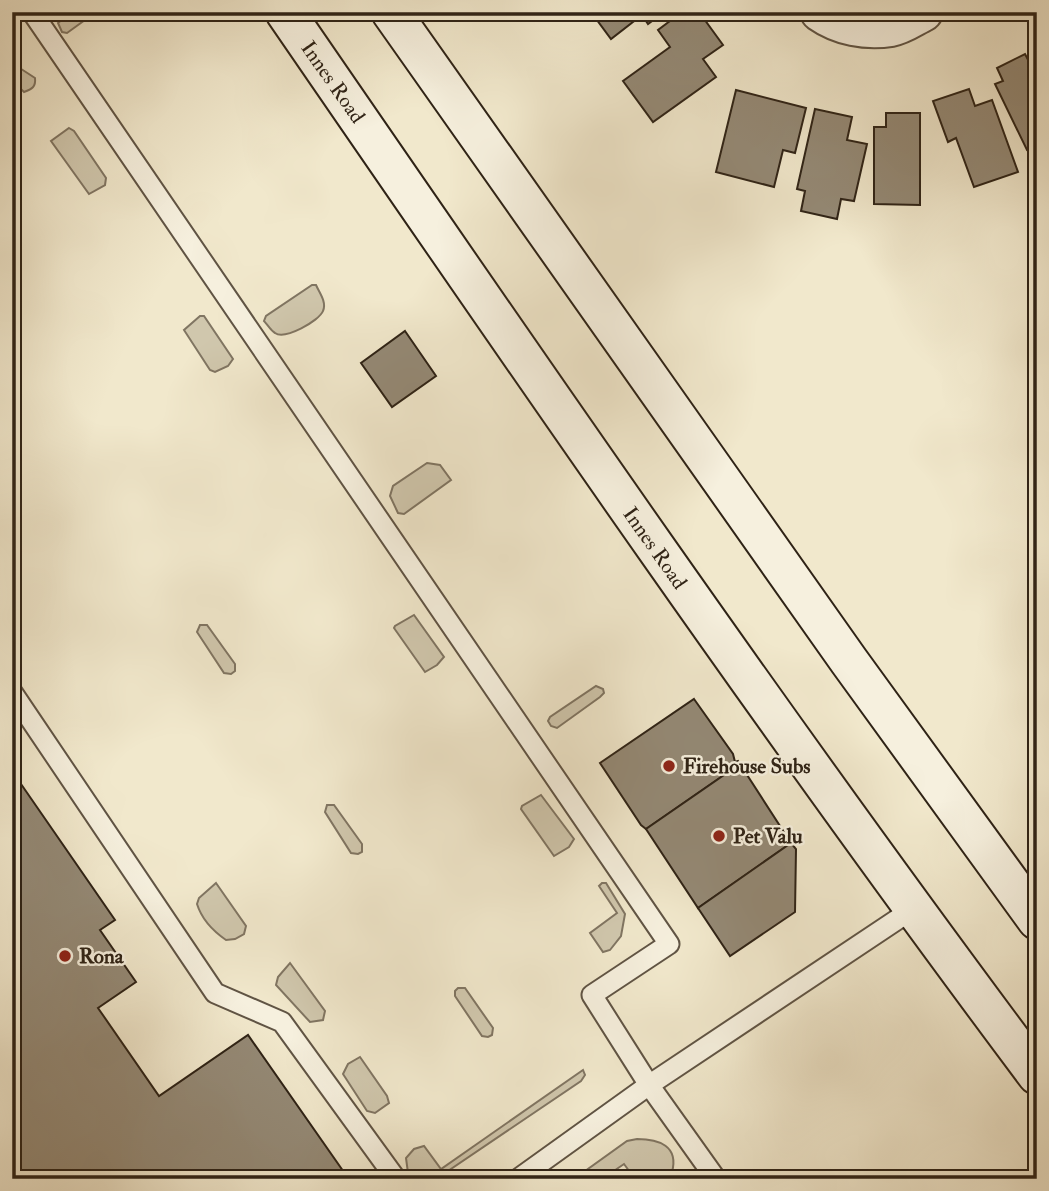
<svg xmlns="http://www.w3.org/2000/svg" width="1049" height="1191" font-family="'IM FELL Double Pica',serif">
  <style>
    .green { fill: #d0c7ad; stroke: #807562; stroke-width: 2 }
    .building { fill: #948975; stroke: #2f2316; stroke-width: 2 }
    .lines { fill: none; stroke-linecap: round; stroke-linejoin: round }
    .service-casing { stroke: #605444; stroke-width: 23 }
    .minor-casing { stroke: #605444; stroke-width: 42 }
    .secondary-casing { stroke: #2f2316; stroke-width: 42 }
    .service { stroke: #f6f0de; stroke-width: 19 }
    .minor { stroke: #f6f0de; stroke-width: 38 }
    .secondary { stroke: #f6f0de; stroke-width: 38 }
    .poi-dot { fill: #8f2418; stroke: #f6f0de; stroke-width: 2.5 }
    .labels { text-anchor: middle; stroke-width: 5; stroke-linejoin: round; paint-order: stroke }
    .street-label { font-size: 21px; fill: #2f2316; stroke: #f6f0de }
    .poi-label { font-size: 21px; font-weight: bold; fill: #2f2316; stroke: #f6f0de; text-anchor: start }
  </style>
  <rect width="100%" height="100%" fill="#f1e8cc"/>
  <filter id="stains"><feTurbulence type="fractalNoise" baseFrequency=".00286" numOctaves="4"/><feColorMatrix values="0 0 0 0 .2 0 0 0 0 .09 0 0 0 0 .02 0 0 0 .5 -.17"/></filter>
  <radialGradient id="worn" r=".72"><stop offset=".6" stop-color="#630" stop-opacity="0"/><stop offset="1" stop-color="#630" stop-opacity=".3"/></radialGradient>
  <g class="green">
    <path d="M71,12h25l-29,21 -5,-1 -4,-9z"/>
    <path d="M12,63l23,15c1,9 -3,11 -11,14 -10,-9 -12,-16 -12,-29z"/>
    <path d="M69,128l5,3 32,47 -1,7 -16,9 -38,-53z"/>
    <path d="M312,285h4c3,7 11,17 7,26 -4,10 -38,29 -48,22 -4,-2 -8,-9 -11,-12l2,-5z"/>
    <path d="M200,316h4l29,43 -5,7 -13,6 -5,-2 -26,-40z"/>
    <path d="M427,463l13,2 11,15 -47,34 -6,-1 -8,-17 3,-10z"/>
    <path d="M414,615l30,42 -7,8 -12,7 -31,-44 1,-2z"/>
    <path d="M200,625h7l28,39v7l-4,3 -7,-1 -27,-41z"/>
    <path d="M596,686l7,3 1,4 -4,4 -43,31 -6,-2 -3,-5 2,-4z"/>
    <path d="M541,795l33,44 -5,8 -15,9 -33,-47 1,-3z"/>
    <path d="M327,805h7l28,39v8l-4,2 -7,-1 -26,-41z"/>
    <path d="M216,883l30,43 -2,8 -9,5 -9,1c-13,-9 -24,-20 -29,-36l2,-6z"/>
    <path d="M602,883h4l19,31 -4,22 -11,14 -7,2 -13,-19 27,-20 -18,-27z"/>
    <path d="M290,963l35,48 -2,9 -13,2 -34,-37 2,-8z"/>
    <path d="M458,988h7l28,40 -1,7 -4,2 -6,-1 -27,-40v-5z"/>
    <path d="M360,1057l27,39 2,7 -14,10 -8,-2 -24,-37 5,-10z"/>
    <path d="M583,1070l2,5 -4,6 -139,94c-12,0 -21,-4 -34,-2l-2,-15 8,-9 10,-3 17,23z"/>
    <path d="M637,1139c22,0 42,7 35,33l-10,7h-27l-11,-15 -22,15h-28l53,-38z"/>
  </g>
  <g class="building">
    <path d="M591,12h73l-16,12 -6,-9 -31,24z"/>
    <path d="M682,12h17l24,33 -20,14 13,18 -63,45 -30,-41 47,-34 -12,-17z"/>
    <path d="M1025,54l12,23v68l-10,5 -32,-66 8,-3 -6,-13z"/>
    <path d="M969,89l6,17 17,-6 26,72 -44,15 -18,-49 -8,4 -15,-41z"/>
    <path d="M736,90l70,18 -11,45 -12,-3 -9,37 -58,-15z"/>
    <path d="M815,109l37,8 -5,23 20,4 -13,57 -13,-2 -4,20 -36,-8 4,-20 -8,-2z"/>
    <path d="M886,113h34v92l-46,-1v-77h12z"/>
    <path d="M405,331l31,45 -44,31 -31,-44z"/>
    <path d="M694,699l39,55 2,8 3,-1 2,3 -94,65 -5,-4 -41,-62z"/>
    <path d="M740,764l51,79 -93,65 -52,-79z"/>
    <path d="M12,771l103,149 -15,10 36,52 -38,26 61,88 89,-61 100,143 -336,1z"/>
    <path d="M791,843l5,6 -1,63 -65,44 -32,-48z"/>
  </g>
  <g class="lines">
    <defs>
      <g id="service">
        <path d="M32,12l637,932 -77,51 57,90 67,94"/>
        <path d="M12,692l203,301 67,29 114,157"/>
        <path d="M518,1179l131,-94 264,-176"/>
      </g>
      <path id="minor" d="M820,12c20,14 46,19 71,15 11,-2 22,-10 32,-15"/>
      <g id="secondary">
        <path d="M285,12c246,358 492,716 752,1063"/>
        <path d="M391,12l458,649 188,259"/>
      </g>
    </defs>
    <use href="#service" class="service-casing"/>
    <use href="#minor" class="minor-casing"/>
    <use href="#secondary" class="secondary-casing"/>
    <use href="#service" class="service"/>
    <use href="#minor" class="minor"/>
    <use href="#secondary" class="secondary"/>
  </g>
  <g class="poi-dot">
    <circle cx="669" cy="766" r="7"/>
    <circle cx="719" cy="836" r="7"/>
    <circle cx="65" cy="956" r="7"/>
  </g>
  <g class="labels">
    <g class="street-label">
      <text transform="translate(333 82) rotate(55)" y="7">Innes Road</text>
      <text transform="translate(655 548) rotate(55)" y="7">Innes Road</text>
    </g>
    <g class="poi-label">
      <text x="683" y="773">Firehouse Subs</text>
      <text x="733" y="843">Pet Valu</text>
      <text x="79" y="963">Rona</text>
    </g>
  </g>
  <rect width="1049" height="1191" fill="none" stroke="#f1e8cc" stroke-width="42"/>
  <rect x="14" y="14" width="1021" height="1163" fill="none" stroke="#2f2316" stroke-width="3.5"/>
  <rect x="21" y="21" width="1007" height="1149" fill="none" stroke="#2f2316" stroke-width="2"/>
  <rect width="100%" height="100%" filter="url(#stains)"/>
  <rect width="100%" height="100%" fill="url(#worn)"/>
</svg>
